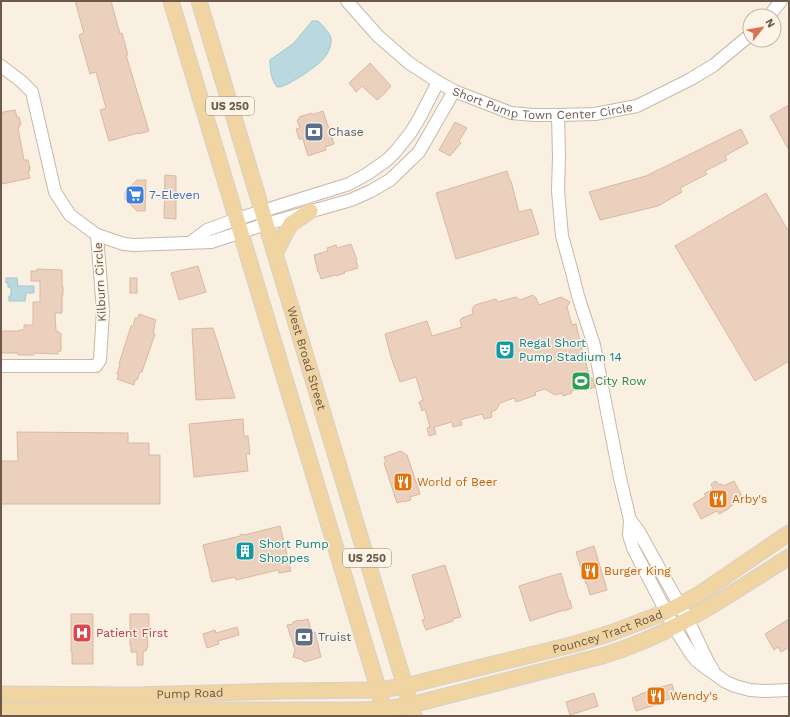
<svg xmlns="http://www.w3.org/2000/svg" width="790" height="717" font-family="'Work Sans',sans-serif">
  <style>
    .water { fill: #b9d9df; stroke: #a0c7d0 }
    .building { fill: #ebd0bd; stroke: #dbb79f }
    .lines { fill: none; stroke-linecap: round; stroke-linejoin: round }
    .minor-casing { stroke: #c7b8aa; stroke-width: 14 }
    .major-casing { stroke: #d6d0cd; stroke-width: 17 }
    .minor { stroke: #fff; stroke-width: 12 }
    .major { stroke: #f0d4a1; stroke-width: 15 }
    .labels { text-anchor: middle; stroke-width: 3; stroke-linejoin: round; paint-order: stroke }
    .shield { fill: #fcf4e7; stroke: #98877a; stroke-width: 1 }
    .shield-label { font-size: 11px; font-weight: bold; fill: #6d584b }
    .street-label { font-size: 12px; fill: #6d584b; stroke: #fcf4e7 }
    .service-label { font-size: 12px; fill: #4e5e75; stroke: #fcf4e7; text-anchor: start }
    .shop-label { font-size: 12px; fill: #366cbe; stroke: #fcf4e7; text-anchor: start }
    .culture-label { font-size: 12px; fill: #0d838f; stroke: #fcf4e7; text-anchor: start }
    .leisure-label { font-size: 12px; fill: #27864d; stroke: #fcf4e7; text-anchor: start }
    .food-label { font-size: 12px; fill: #c56008; stroke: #fcf4e7; text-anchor: start }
    .health-label { font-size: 12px; fill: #be3a42; stroke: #fcf4e7; text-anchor: start }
  </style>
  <rect width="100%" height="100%" fill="#f9f0e2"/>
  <g class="water">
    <path d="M312,21h6c4,4 12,12 13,17 1,6 -3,16 -7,20 -6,8 -32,25 -41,28 -2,1 -4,1 -6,1 -6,-8 -7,-17 -7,-27l24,-17z"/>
    <path d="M6,278h11l1,8h16v7h-8l-1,8h-16v-5h2v-8l-3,-1v-4h-2z"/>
  </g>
  <g class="building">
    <path d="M75,1h36l9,33 2,-1 6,22h-2l23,76 -10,3 -1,-1 -29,8 -9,-31 6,-2 -10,-36 -6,2 -11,-39 5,-2z"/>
    <path d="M370,63l21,23 -7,8 -7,6 -15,-14 -6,6 -7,-9z"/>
    <path d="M789,105v45l-19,-34z"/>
    <path d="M15,110l2,7h2l2,8h-2v3h-1l6,32h4l2,8h-1l1,3h-2l2,7 -28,6 -1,-5v-65l2,-1v-1z"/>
    <path d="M323,111l11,33 -9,3 1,3 -18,6 -5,-17h-4l-3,-10 4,-1 -3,-8 3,-1 -1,-2 13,-4v2z"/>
    <path d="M455,122l12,6 -8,13 2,2 -11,13 -11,-6z"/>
    <path d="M741,129l7,14 -23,13 2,4 -22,11 2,3 -27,14 2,4 -24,14 -58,14 -11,-28 57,-16z"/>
    <path d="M507,171l3,10h1l8,31 12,-3 8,25 -83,25 -20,-66z"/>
    <path d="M165,175l11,1v43l-12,-1z"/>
    <path d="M137,180h9l-1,31h-8l-12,-12v-7z"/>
    <path d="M766,193l23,39v129l-34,20 -80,-135z"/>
    <path d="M351,244l6,16 -1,1 2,7 -14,4 1,1 -9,3 -1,-1 -14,4 -2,-7h-1l-4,-17 14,-4 -1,-3 9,-3 1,3z"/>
    <path d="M198,266l8,26 -27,8 -8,-27z"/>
    <path d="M37,269l25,1v17h1v8h-1v18h-7l1,18h2v2h3v18h-3v3l-24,-1v2h-16v-2h-17v-22h18v-1h5v-5h9v-23h7v-21h-9v-10h6z"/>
    <rect x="130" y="278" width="7" height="15"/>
    <path d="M533,295l3,3 3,7 22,-8 9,5 -3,5 5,18 4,-1 4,17v1l10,36h2l3,9 -10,3v-3l-14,4 1,2 -9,3 -1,-3 -7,2 -10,-6 -10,3 1,3 -20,7 -2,-4 -14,5 -4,7 -5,2 1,5 -8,2 -2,-5 -22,6 2,5 -9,2 -1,-5 -18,5 2,7 -7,2 -2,-8 3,-1 -5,-18 -3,2 -3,-9 4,-2 -7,-23 -16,5 -9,-25 -6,-23 42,-13 5,15 30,-9 -2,-7 2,-2 11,-4 -1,-5 3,-4 21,-6 2,3 18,-5 4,3z"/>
    <path d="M139,314l17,6 -2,5h1l-2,8 2,1 -13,38h-2l-3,8h-2l-1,5 -17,-6 2,-4 -2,-1 3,-9 -1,-1 12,-38h2l2,-8h3z"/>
    <path d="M213,328l22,70 -39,2 -4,-71z"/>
    <path d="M243,419l1,17h4l2,18h-4l2,17 -54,6 -5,-53z"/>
    <path d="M17,432l111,1v10h21v12h11v49h-159v-43h17z"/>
    <path d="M401,451l6,4 13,39 -10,3 1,3 -7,2v-1l-7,2 -13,-40 2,-1 -2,-5z"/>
    <path d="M716,481l3,4 3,-1 1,2 11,-5 8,15 -11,6 2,3 -4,2 1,1 -11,6 -2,-3 -16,8 -8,-15 13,-8 -2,-2 9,-5 -2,-5z"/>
    <path d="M280,526l11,45 -12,2 -1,-3 -42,10 -1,-3 -23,5 -9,-37 37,-9 1,-2 3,1z"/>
    <path d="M594,546l13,44 -17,5 -3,-11h-1l-10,-32z"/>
    <path d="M445,565l16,52 -8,2v2l-27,9 -4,-10 3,-1 -13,-44z"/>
    <path d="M561,573l8,28 1,-1 2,8 -8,3v-1l-34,11 -11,-35z"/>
    <path d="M71,614h22v50h-21v-12h-1z"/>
    <path d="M130,614h19v21h-2l1,11 -2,5h-3v14h-6v-13h-6v-6h-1z"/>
    <path d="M308,619l4,14 3,-1 6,25 -17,5 -1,-2 -10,-3 2,-7 -8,-25 6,-1v-2l6,-2v1z"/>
    <path d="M789,619v28l-8,5 -3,-5 -4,3 -9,-16z"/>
    <path d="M237,627l2,8 -21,6 1,3 -12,4 -4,-14 12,-4 1,3z"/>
    <path d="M672,684l4,13 -14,4v2l-26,8 -4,-13 8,-3v-1l14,-4v-1z"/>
    <path d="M594,693l4,13 -28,9 -4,-13z"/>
  </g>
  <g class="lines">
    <defs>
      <g id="minor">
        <path id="s1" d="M347,1l31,35 31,27 29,19 16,9 57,22 23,2h24l37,-1 42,-8 54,-27 23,-14 36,-30"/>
        <path d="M769,16l12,-15"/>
        <path d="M1,66l20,15 11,11 23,100 15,23 27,20 27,9 10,1 77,-3 55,-18 85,-24 20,-9 19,-11 29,-28 35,-61"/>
        <path d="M558,115l1,41 -1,35 4,45 10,36 6,24 16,49 26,133 10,42 -1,15 4,13 41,79 17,27 6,7 9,7 20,14 9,4 15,4 15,1 24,-1"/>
        <path d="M191,242l16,-12 30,-11 112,-35 18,-10 20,-14 9,-9 15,-19 9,-15 18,-35"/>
        <path d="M1,366h95l4,-6 3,-49 -6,-76"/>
        <path d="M630,520l8,10 36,65 14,25 20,42 5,8"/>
      </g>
      <g id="major">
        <path d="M171,1l210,697"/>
        <path id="s2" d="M199,1l215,715"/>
        <path d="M275,254l10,-20 6,-10 19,-13"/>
        <path id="s3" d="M1,694l133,1 149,-4 96,-1 26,-4 170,-42 36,-11 55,-21 32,-17 91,-62"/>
        <path d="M1,710h355l29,-1 26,-4 191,-49c69,-20 127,-61 187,-99"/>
      </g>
    </defs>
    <use href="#minor" class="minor-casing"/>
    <use href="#major" class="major-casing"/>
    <use href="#minor" class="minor"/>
    <use href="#major" class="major"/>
  </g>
  <defs>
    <symbol id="bank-square" viewBox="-11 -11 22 22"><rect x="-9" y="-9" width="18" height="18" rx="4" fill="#5c6f8a" stroke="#fcf4e7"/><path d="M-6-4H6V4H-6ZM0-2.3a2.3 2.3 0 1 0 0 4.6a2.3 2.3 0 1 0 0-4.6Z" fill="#fff"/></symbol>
    <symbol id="supermarket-square" viewBox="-11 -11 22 22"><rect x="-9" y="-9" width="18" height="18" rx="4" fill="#3f7fe0" stroke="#fcf4e7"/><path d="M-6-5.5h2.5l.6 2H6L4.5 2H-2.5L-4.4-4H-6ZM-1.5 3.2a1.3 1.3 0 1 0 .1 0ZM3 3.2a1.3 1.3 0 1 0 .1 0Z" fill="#fff"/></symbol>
    <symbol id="theatre-square" viewBox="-11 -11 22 22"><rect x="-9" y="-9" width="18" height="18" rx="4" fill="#0f9aa8" stroke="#fcf4e7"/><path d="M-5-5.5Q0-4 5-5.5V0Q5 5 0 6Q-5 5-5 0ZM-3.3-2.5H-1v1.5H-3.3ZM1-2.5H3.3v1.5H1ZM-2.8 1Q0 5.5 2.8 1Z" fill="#fff"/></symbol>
    <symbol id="stadium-square" viewBox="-11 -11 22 22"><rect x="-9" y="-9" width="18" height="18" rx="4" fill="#2e9e5b" stroke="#fcf4e7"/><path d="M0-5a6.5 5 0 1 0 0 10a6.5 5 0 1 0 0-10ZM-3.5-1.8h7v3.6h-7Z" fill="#fff"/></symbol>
    <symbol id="restaurant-square" viewBox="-11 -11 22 22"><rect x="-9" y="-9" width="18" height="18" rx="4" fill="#e8710a" stroke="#fcf4e7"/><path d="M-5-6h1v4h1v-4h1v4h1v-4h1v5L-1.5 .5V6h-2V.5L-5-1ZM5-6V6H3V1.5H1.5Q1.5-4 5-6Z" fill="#fff"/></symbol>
    <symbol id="building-square" viewBox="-11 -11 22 22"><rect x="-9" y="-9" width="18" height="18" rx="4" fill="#0f9aa8" stroke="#fcf4e7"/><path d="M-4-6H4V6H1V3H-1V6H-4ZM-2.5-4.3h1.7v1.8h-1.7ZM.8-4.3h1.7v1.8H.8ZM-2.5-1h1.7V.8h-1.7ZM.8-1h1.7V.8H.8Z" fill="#fff"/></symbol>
    <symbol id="hospital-square" viewBox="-11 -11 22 22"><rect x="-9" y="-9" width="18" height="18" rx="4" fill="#e0444e" stroke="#fcf4e7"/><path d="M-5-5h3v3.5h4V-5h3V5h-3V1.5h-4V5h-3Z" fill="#fff"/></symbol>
  </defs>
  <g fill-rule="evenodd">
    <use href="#bank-square" x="303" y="121" width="22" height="22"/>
    <use href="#supermarket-square" x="124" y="184" width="22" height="22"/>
    <use href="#theatre-square" x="494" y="339" width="22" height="22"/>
    <use href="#stadium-square" x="570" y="370" width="22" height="22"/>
    <use href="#restaurant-square" x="392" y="471" width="22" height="22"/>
    <use href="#restaurant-square" x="707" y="488" width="22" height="22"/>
    <use href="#building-square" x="234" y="540" width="22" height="22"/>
    <use href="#restaurant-square" x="579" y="560" width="22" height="22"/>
    <use href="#hospital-square" x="71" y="622" width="22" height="22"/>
    <use href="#bank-square" x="293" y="626" width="22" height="22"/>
    <use href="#restaurant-square" x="645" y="685" width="22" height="22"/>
  </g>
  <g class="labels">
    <g class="shield">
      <rect x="206" y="97" width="48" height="18" rx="3"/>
      <rect x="343" y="549" width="48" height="18" rx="3"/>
    </g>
    <g class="shield-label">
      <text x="230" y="110">US 250</text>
      <text x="367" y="562">US 250</text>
    </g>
    <g class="street-label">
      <text dy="4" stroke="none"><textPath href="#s1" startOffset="232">Short Pump Town Center Circle</textPath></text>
      <text transform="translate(100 282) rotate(-93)" y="4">Kilburn Circle</text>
      <text dy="4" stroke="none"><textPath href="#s2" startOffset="373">West Broad Street</textPath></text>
      <text dy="4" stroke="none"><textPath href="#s3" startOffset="614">Pouncey Tract Road</textPath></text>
      <text dy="4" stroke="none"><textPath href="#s3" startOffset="189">Pump Road</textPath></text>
    </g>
    <g class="service-label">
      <text x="328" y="136">Chase</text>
      <text x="318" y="641">Truist</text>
    </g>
    <g class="shop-label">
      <text x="149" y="199">7-Eleven</text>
    </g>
    <g class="culture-label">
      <text x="519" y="347">Regal Short<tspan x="519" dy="14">Pump Stadium 14</tspan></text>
      <text x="259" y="548">Short Pump<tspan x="259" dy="14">Shoppes</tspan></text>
    </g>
    <g class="leisure-label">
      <text x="595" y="385">City Row</text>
    </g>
    <g class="food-label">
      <text x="417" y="486">World of Beer</text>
      <text x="732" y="503">Arby's</text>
      <text x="604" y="575">Burger King</text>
      <text x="670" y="700">Wendy's</text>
    </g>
    <g class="health-label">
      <text x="96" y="637">Patient First</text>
    </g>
  </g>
  <rect width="790" height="717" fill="none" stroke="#6d584b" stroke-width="4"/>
  <g transform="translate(762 28) rotate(59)"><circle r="19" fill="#fcf4e7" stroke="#c3b6a9"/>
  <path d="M0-3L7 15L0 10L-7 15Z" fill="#d57354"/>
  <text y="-6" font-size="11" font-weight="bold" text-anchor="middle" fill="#6d584b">N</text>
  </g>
</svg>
